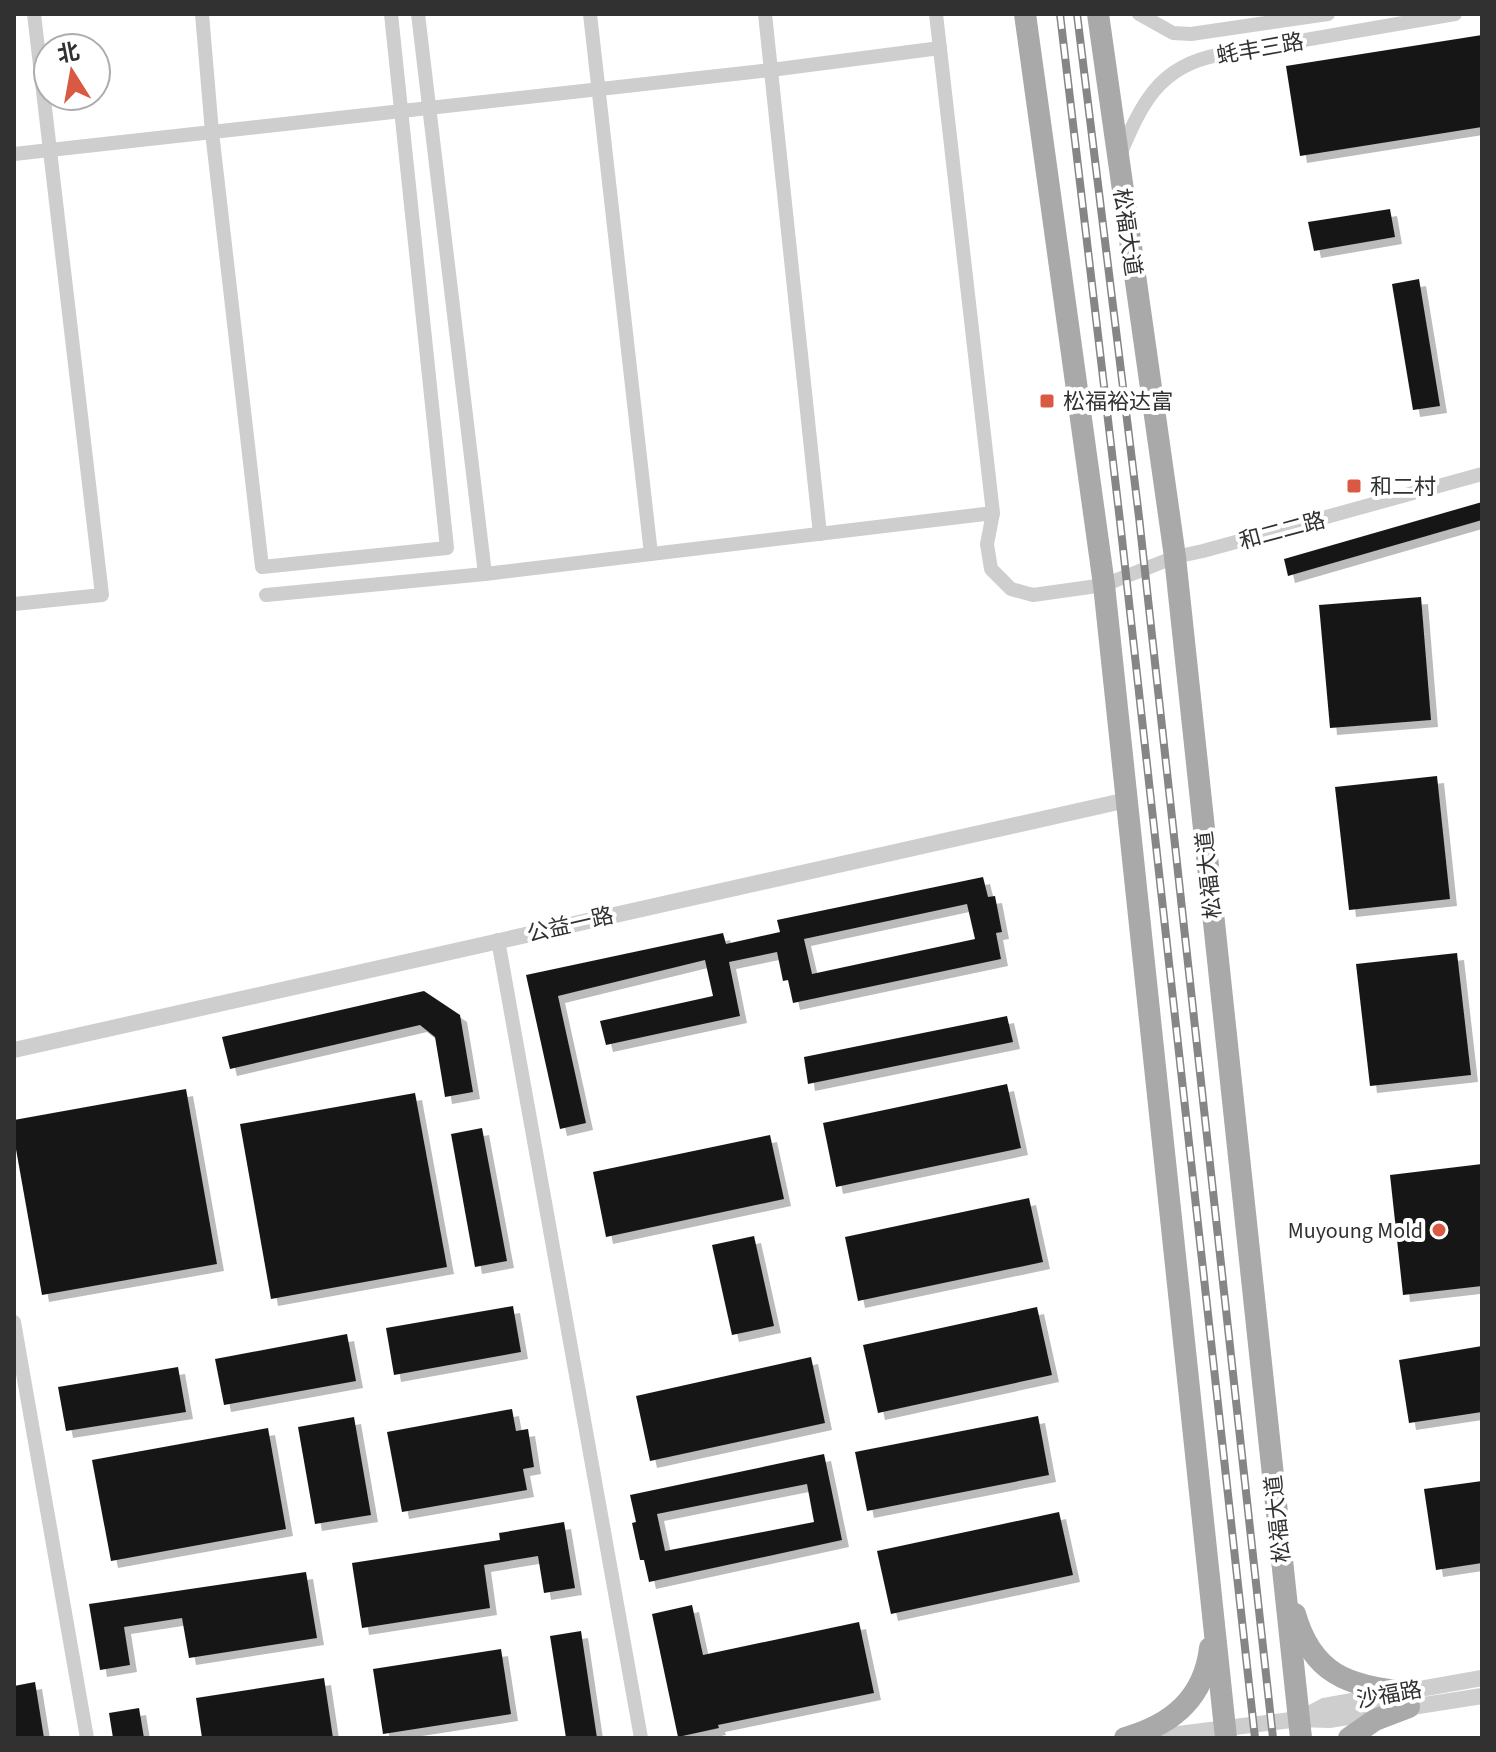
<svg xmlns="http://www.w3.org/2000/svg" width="1496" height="1752" font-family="'Source Sans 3','Noto Sans SC',sans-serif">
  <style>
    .building { fill: #181818; fill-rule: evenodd; filter: url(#shadow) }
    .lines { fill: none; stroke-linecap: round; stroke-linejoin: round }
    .minor { stroke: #cecece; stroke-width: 14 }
    .tertiary { stroke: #cecece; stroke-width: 16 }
    .primary { stroke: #a9a9a9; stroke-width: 22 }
    .rail-casing { stroke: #868686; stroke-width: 8 }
    .rail { stroke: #fff; stroke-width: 5; stroke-dasharray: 15; stroke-linecap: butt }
    .poi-dot { fill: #da5942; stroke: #fff; stroke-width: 3 }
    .labels { text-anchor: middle; stroke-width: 8; stroke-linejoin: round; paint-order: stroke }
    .street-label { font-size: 22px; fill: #313131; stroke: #fff }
    .poi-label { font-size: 22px; fill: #313131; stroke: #fff; text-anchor: start }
  </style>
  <defs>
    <filter id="shadow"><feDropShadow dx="7" dy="7" stdDeviation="0" flood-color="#0004"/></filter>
  </defs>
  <rect width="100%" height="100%" fill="#fff"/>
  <g class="building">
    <path d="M1482,35v92l-182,29 -14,-90z"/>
    <path d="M1390,209l5,28 -81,14 -6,-29z"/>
    <path d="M1419,279l21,127 -27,4 -21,-126z"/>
    <path d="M1482,502v18l-194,56 -4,-17z"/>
    <path d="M1421,597l10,123 -101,8 -11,-123z"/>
    <path d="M1437,776l13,123 -101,11 -14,-123z"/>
    <path d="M983,877l5,20 7,-1 7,36 -6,1 5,26 -208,44 -5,-23 -5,1 -6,-29 -48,10 11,54 -134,29 -6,-24 113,-25 -8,-36 -147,36 28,127 -26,6 -34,-154 197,-42 3,11 54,-12 -3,-12zM967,904l8,35 -163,35 -8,-35z"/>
    <path d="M1457,953l14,122 -101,11 -14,-122z"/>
    <path d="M424,991l36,24 13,77 -28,5 -10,-60 -15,-12 -190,44 -8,-32z"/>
    <path d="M1007,1016l6,26 -205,42 -4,-27z"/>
    <path d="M1007,1084l14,64 -185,39 -13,-64z"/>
    <path d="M186,1089l31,175 -175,31 -28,-157v-18z"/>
    <path d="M415,1093l32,174 -176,32 -31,-175z"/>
    <path d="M482,1128l25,133 -32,6 -24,-133z"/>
    <path d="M770,1135l14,64 -178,38 -13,-65z"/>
    <path d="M1482,1164v122l-79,9 -13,-120z"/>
    <path d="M1029,1198l14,64 -185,39 -13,-64z"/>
    <path d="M754,1236l20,90 -42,9 -20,-90z"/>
    <path d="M513,1306l8,46 -127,23 -8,-47z"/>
    <path d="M1037,1307l15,68 -174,38 -15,-68z"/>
    <path d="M347,1334l9,47 -132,24 -9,-46z"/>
    <path d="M1482,1346v66l-73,11 -10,-63z"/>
    <path d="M811,1357l14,66 -175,38 -14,-65z"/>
    <path d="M178,1367l8,45 -120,19 -8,-44z"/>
    <path d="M512,1409l4,22 12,-2 6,38 -11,2 4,21 -125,22 -15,-80z"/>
    <path d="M1038,1416l11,59 -182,36 -12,-59z"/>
    <path d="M354,1417l17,98 -56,9 -17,-97z"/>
    <path d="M268,1428l18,101 -175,32 -19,-101z"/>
    <path d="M824,1454l18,86 -193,42 -5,-22h-4l-8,-37 4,-1 -6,-27zM807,1484l7,38 -149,29 -8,-37z"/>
    <path d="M1482,1481v82l-46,7 -12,-81z"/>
    <path d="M1059,1512l14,63 -182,39 -14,-63z"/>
    <path d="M564,1522l11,66 -31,5 -6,-37 -54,9 6,43 -128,20 -10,-65 148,-23 -1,-7z"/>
    <path d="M306,1572l11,66 -128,20 -7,-40 -58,9 6,38 -30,5 -11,-66z"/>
    <path d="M692,1605l11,50 156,-33 15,71 -156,32 1,3 -41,9 -26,-123z"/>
    <path d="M581,1631l16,107h-31l-16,-102z"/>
    <path d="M501,1649l10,65 -128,20 -10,-65z"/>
    <path d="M324,1678l9,60h-131l-6,-40z"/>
    <path d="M35,1682l9,56h-29l-1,-52z"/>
    <path d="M139,1708l5,30h-31l-4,-25z"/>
  </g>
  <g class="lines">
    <g class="minor">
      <path d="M202,14l10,118 50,435 185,-19 -56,-534"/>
      <path d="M418,14l67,560"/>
      <path d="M590,14l61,540"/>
      <path d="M765,14l55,520"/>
      <path d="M936,14l57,499 -6,31 4,25 20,20 22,6 71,-10 71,-28 28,-6 279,-77"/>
      <path d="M1139,14l34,19 18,1 137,-20"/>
      <path d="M14,154l757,-84 169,-22"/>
      <path d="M1119,157c22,-52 39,-91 99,-102l237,-41"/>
      <path d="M266,595l219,-21 508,-61"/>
      <path d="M14,604l88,-9 -68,-581"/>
      <path d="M498,940l143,798"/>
      <path d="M14,1322l73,416"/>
    </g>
    <g class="tertiary">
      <path d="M14,1050l1113,-250"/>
      <path d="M1301,1718l23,-12 158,-28"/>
      <path d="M1146,1738l153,-19 30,1 153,-24"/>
    </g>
    <g class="primary">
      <path d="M1025,14l79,571 122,1153"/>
      <path d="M1098,14l77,543 126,1181"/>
      <path d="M1295,1614c17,60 53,72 110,78"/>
      <path d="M1125,1738c47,-13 79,-40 85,-90"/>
      <path d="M1349,1738l26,-18 34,-13"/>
    </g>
    <defs>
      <g id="rail">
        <path d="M1060,14l60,507 135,1217"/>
        <path d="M1077,14l62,503 134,1221"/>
      </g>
    </defs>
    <use href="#rail" class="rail-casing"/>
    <use href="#rail" class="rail"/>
  </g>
  <g class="poi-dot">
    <rect x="1039" y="393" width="16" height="16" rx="4"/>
    <rect x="1346" y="478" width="16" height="16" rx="4"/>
    <circle cx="1439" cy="1230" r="8"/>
  </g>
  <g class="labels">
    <g class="street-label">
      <text transform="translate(1260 48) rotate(-10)" y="8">蚝丰三路</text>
      <text transform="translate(1128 232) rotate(82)" y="8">松福大道</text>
      <text transform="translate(1282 530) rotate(-15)" y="8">和二二路</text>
      <text transform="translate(1208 875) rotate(-96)" y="8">松福大道</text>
      <text transform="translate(570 924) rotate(-13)" y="8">公益一路</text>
      <text transform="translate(1277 1519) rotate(-96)" y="8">松福大道</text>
      <text transform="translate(1389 1694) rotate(-10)" y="8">沙福路</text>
    </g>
    <g class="poi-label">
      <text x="1063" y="409">松福裕达富</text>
      <text x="1370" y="494">和二村</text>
      <text x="1423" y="1238" text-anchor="end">Muyoung Mold</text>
    </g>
  </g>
  <rect width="1496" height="1752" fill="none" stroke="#313131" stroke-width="32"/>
  <g transform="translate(72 72) rotate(349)"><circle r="38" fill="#ffffff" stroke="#adadad" stroke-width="2"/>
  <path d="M0-6L14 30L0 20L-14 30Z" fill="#da5942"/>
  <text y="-12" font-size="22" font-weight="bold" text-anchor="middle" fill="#313131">北</text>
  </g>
</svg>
